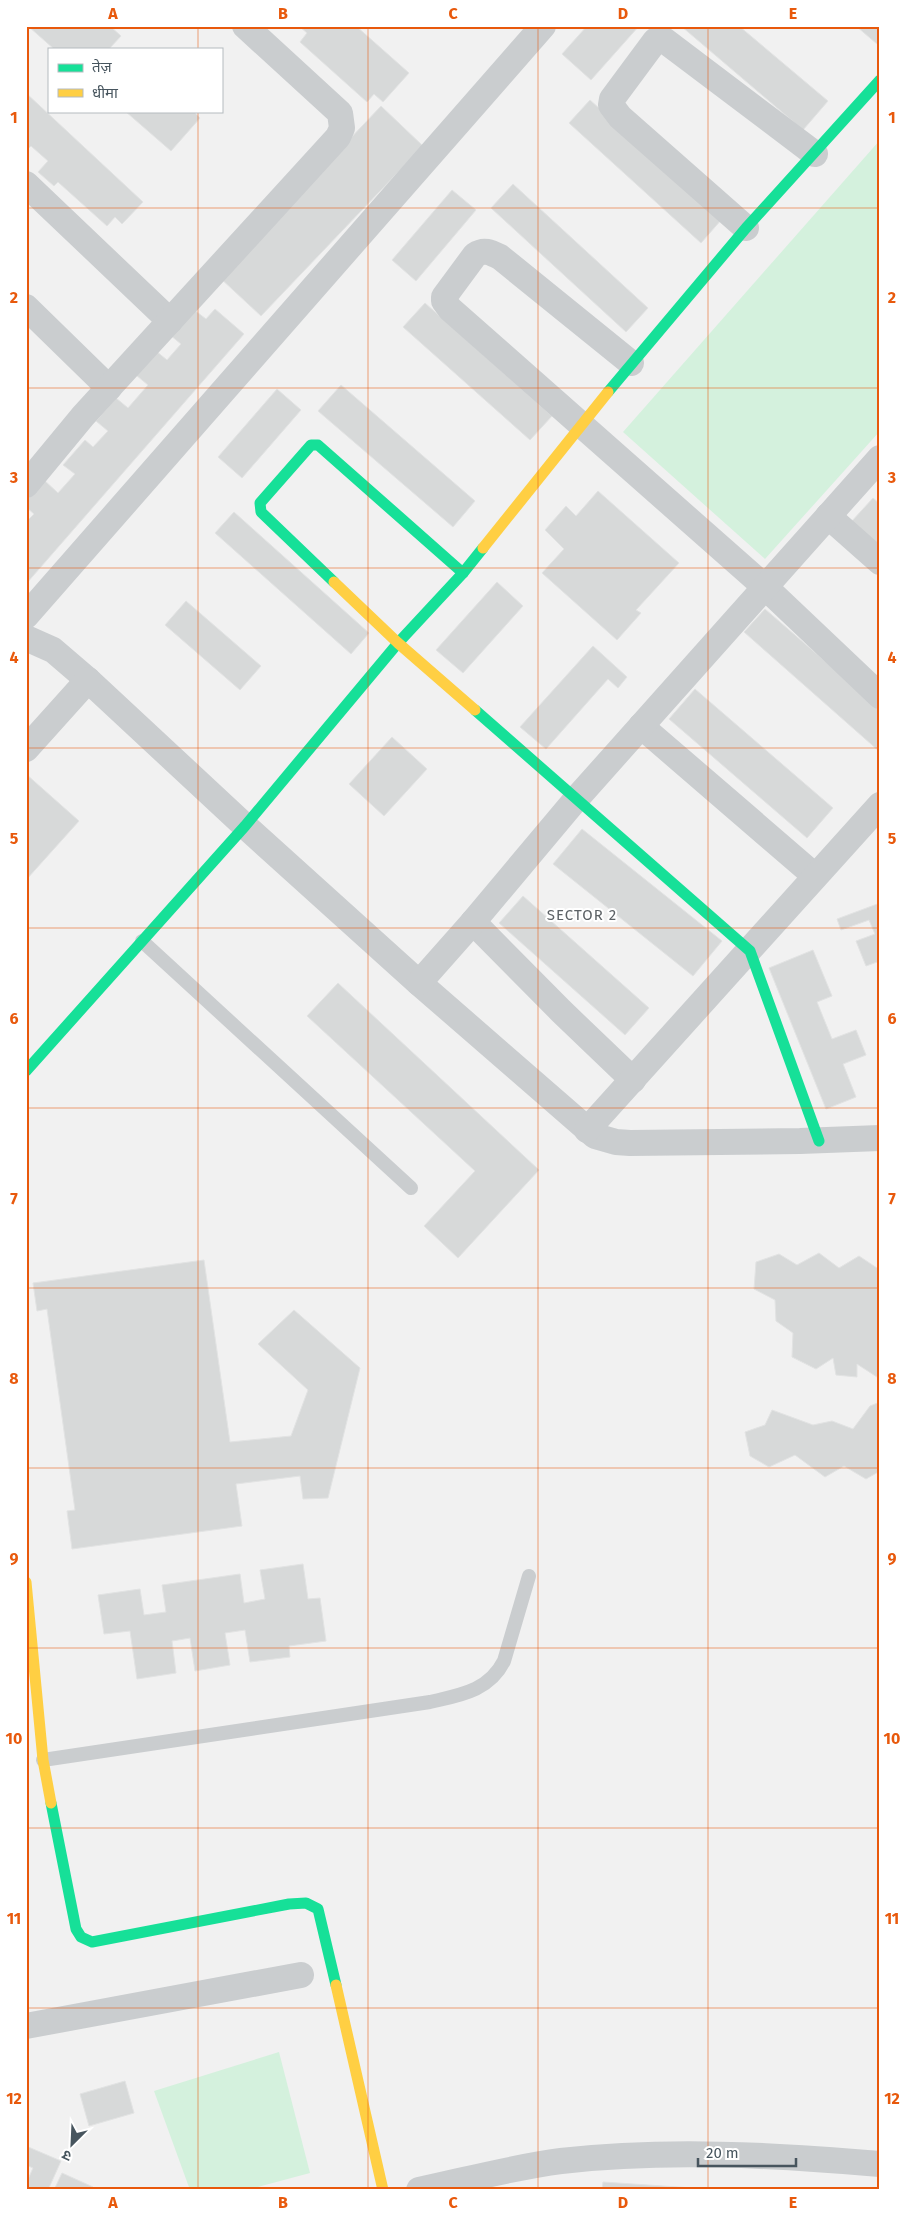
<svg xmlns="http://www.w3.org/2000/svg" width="906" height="2216" font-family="'Fira Sans','Noto Sans Devanagari',sans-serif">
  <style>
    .green { fill: #d4f1dd }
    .building { fill: #d7d9d9; stroke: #e2e3e3 }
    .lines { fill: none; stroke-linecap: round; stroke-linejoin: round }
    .lane { stroke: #cacdcf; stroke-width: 14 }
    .street { stroke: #cacdcf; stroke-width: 26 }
    .fast { stroke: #16e098; stroke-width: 11 }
    .slow { stroke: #ffcf43; stroke-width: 11 }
    .grid { fill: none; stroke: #e8590c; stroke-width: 1; stroke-opacity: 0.55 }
    .labels { text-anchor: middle; stroke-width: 4; stroke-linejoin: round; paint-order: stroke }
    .neighbourhood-label { font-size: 15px; letter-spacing: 1px; fill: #5c6165; stroke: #fff }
    .neatline { fill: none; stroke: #e8590c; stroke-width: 2 }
    .grid-label { font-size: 16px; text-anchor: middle; font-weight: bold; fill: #e8590c }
  </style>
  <rect width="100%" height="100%" fill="#f1f1f1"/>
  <g class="green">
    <path d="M880,140v291l-115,128 -142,-127z"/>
    <path d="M279,2052l31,121 -63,17h-57l-36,-99z"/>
  </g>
  <g class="building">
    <path d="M28,26h69l3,3 3,-3h7l11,10 -12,13h-55z"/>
    <path d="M299,26h57l53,47 -26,29 -9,-8 -7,8 -67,-60 7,-9z"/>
    <path d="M587,26h52l-48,54 -29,-26z"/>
    <path d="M681,26h58l89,75 -25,29z"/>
    <path d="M856,26h24v16l-3,2z"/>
    <path d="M26,93l117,109 -21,22 -7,-7 -8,9 -49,-44 -4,4 -16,-14 10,-11 -17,-15 -5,5z"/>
    <path d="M590,100l132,119 -21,24 -132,-120z"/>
    <path d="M381,106l42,40 -162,170 -42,-39z"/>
    <path d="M125,111h68l7,7 -29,33z"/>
    <path d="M513,184l135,124 -22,24 -135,-124z"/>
    <path d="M452,190l24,20 -60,71 -24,-21z"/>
    <path d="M425,303l127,113 -22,24 -127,-113z"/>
    <path d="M193,309l13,10 9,-10 29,25 -218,250v-62l8,-8 -8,-7v-6l18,-21 14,13 17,-19 -12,-9 22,-25 8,7 15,-16 -12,-10 20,-23 12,10 20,-23 -12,-10 20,-24 11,9 14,-16 -11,-9z"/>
    <path d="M341,385l134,116 -22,26 -135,-116z"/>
    <path d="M277,389l24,21 -59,68 -24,-21z"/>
    <path d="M598,491l81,72 -43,47 5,3 -24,27 -75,-67 22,-24 -19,-19 21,-24 10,10z"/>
    <path d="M873,498l7,6v45l-29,-27z"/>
    <path d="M234,512l135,121 -18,21 -136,-121z"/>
    <path d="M497,582l26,24 -60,67 -27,-23z"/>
    <path d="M186,601l75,65 -21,24 -75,-65z"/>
    <path d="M765,609l115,100v43l-136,-120z"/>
    <path d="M593,646l34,31 -9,11 -10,-9 -62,70 -26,-22z"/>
    <path d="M695,689l138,119 -26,30 -138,-119z"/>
    <path d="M392,737l35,32 -43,47 -35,-32z"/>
    <path d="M26,774l53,47 -53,59z"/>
    <path d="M582,829l140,112 -29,35 -140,-112z"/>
    <path d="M523,896l126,112 -24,27 -126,-112z"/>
    <path d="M880,903v58l-14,5 -10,-25 19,-7 -6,-14 -28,10 -4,-11z"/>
    <path d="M813,950l19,46 -15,6 15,37 24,-9 10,25 -23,9 13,33 -30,12 -57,-141z"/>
    <path d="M338,983l201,187 -81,88 -34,-32 51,-55 -168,-155z"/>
    <path d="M819,1253l20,15 20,-12 21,14v109l-23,-15v13l-21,-2 -3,-17 -17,11 -24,-12 1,-24 -17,-12 -1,-21 -21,-11 2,-27 23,-8 18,11z"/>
    <path d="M204,1260l26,182 61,-6 17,-46 -50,-46 36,-34 66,58 -32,130 -25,1 -3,-23 -64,8 6,42 -170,23 -5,-38 8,-1 -28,-201 -10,2 -4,-28z"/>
    <path d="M880,1402v69l-14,8 -22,-13 -19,11 -30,-22 -26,12 -19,-11 -5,-24 20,-7 7,-15 41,15 19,-4 21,8 17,-23z"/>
    <path d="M303,1564l5,35 12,-1 6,43 -37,5 1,11 -40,5 -5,-32 -20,3 5,32 -35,6 -5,-33 -18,3 4,32 -39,6 -7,-48 -26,3 -6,-39 42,-6 4,26 22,-3 -4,-27 78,-11 4,29 21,-4 -5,-29z"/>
    <path d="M125,2081l9,32 -45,13 -9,-32z"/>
    <path d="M26,2146l35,15 -13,29h-22v-6l7,-16 -7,-3z"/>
    <path d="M62,2173l31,14 -1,3h-38z"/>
    <path d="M603,2182l120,8h-121z"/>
  </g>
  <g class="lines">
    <g class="lane">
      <path d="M142,941l269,247"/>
      <path d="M43,1760l387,-58c30,-7 59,-11 74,-41l25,-85"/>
    </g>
    <g class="street">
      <path d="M26,184l144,137"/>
      <path d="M746,228l-126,-111 -9,-12 1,-6 43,-58 9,-1 151,114"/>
      <path d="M26,307l83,81"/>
      <path d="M631,363l-131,-106c-10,-5 -16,-8 -25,-2l-31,42v4l6,8 315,278 115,109"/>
      <path d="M26,485l57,-69 255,-279 4,-9 -2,-15 -95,-87"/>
      <path d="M828,516l52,46"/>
      <path d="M26,616l517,-590"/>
      <path d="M26,638l27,12 35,30 157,146 174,157 176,153 21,6 14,1 170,-2 80,-3"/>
      <path d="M641,726l174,150"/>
      <path d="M26,749l62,-69"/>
      <path d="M473,922l88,89 72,69"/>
      <path d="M419,983l54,-61 104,-124 303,-340"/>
      <path d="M587,1130l293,-325"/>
      <path d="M26,2026l275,-51"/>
      <path d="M419,2190c47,-10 95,-23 142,-29 106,-12 213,-6 319,3"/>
    </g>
    <g class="fast">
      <path d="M608,392l138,-164 134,-148"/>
      <path d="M334,582l-73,-70 -1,-9 51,-58h7l145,128"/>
      <path d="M475,710l275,241 69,190"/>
      <path d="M26,1071l219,-245 153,-183 65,-70 20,-25"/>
      <path d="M51,1803l25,126 5,8 11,5 197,-38 17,-1 12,6 18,76"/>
    </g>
    <g class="slow">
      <path d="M483,548l125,-156"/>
      <path d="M334,582l64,61 77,67"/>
      <path d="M26,1582l17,178 8,43"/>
      <path d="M336,1985l47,205"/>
    </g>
  </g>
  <path class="grid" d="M198,26v23M368,26v2164M538,26v2164M708,26v2164M198,111v2079M26,208h854M26,388h854M26,568h854M26,748h854M26,928h854M26,1108h854M26,1288h854M26,1468h854M26,1648h854M26,1828h854M26,2008h854"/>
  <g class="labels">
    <g class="neighbourhood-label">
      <text x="582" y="920">SECTOR 2</text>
    </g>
  </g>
  <rect width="906" height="2216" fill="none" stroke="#ffffff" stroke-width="55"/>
  <rect x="48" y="48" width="175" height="65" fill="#ffffff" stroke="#b5bbbf"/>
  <rect x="58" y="64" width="25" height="8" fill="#16e098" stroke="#b5bbbf"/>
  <text x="92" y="72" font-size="15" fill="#47555e">तेज़</text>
  <rect x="58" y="89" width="25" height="8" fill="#ffcf43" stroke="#b5bbbf"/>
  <text x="92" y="98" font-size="15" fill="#47555e">धीमा</text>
  <g transform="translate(72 2144) rotate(204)" stroke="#ffffff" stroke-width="4" paint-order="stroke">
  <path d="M0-4L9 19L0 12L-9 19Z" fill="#47555e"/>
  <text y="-8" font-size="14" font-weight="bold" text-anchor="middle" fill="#47555e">उ</text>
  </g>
  <path d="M698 2158v8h98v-8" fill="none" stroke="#47555e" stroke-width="2.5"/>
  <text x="706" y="2158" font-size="15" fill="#47555e" stroke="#ffffff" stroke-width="4" paint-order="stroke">20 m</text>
  <rect x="28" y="28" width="850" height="2160" class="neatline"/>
  <g class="grid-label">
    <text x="113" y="19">A</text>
    <text x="283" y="19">B</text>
    <text x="453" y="19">C</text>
    <text x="623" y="19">D</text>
    <text x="793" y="19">E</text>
    <text x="14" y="123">1</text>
    <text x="892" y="123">1</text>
    <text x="14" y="303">2</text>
    <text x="892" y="303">2</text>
    <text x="14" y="483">3</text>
    <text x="892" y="483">3</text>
    <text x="14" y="663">4</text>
    <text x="892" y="663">4</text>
    <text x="14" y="844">5</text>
    <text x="892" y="844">5</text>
    <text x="14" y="1024">6</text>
    <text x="892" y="1024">6</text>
    <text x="14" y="1204">7</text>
    <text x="892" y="1204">7</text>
    <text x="14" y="1384">8</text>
    <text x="892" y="1384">8</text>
    <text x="14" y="1564">9</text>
    <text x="892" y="1564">9</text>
    <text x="14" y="1744">10</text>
    <text x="892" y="1744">10</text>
    <text x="14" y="1924">11</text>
    <text x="892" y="1924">11</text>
    <text x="14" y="2104">12</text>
    <text x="892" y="2104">12</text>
    <text x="113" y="2208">A</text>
    <text x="283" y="2208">B</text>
    <text x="453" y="2208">C</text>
    <text x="623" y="2208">D</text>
    <text x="793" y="2208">E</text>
  </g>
</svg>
